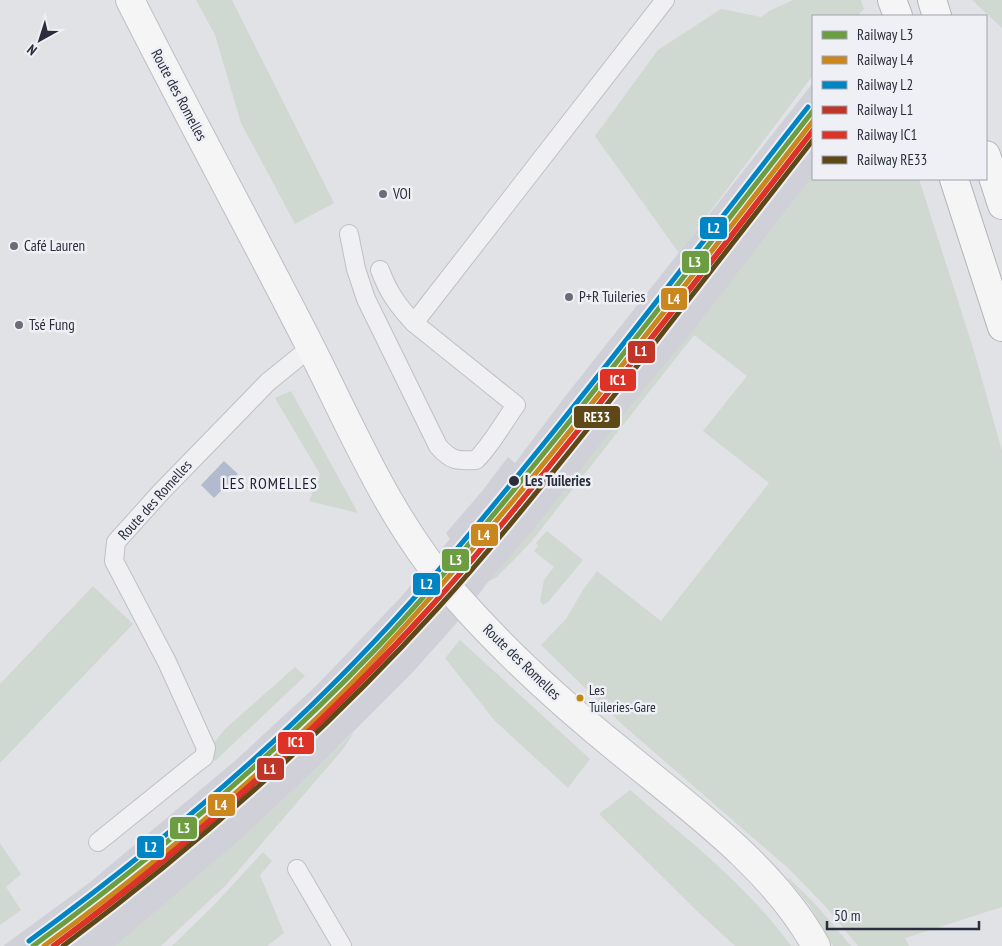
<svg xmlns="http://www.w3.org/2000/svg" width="1002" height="946" font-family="'PT Sans Narrow',sans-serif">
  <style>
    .built { fill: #d0d1d8 }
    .green { fill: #d0d8d2 }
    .water { fill: #b2bbce }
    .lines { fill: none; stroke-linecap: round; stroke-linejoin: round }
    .minor-casing { stroke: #bfc0c4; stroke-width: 20 }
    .primary-casing { stroke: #bebfc3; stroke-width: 30 }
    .motorway-casing { stroke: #b4b5ba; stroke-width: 30 }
    .minor { stroke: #f0f0f3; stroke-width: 18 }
    .primary { stroke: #f5f5f6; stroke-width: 28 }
    .motorway { stroke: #f5f5f6; stroke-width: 28 }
    .rail-1-casing { stroke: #eff0f5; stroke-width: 9 }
    .rail-2-casing { stroke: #eff0f5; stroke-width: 9 }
    .rail-3-casing { stroke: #eff0f5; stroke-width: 9 }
    .rail-4-casing { stroke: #eff0f5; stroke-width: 9 }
    .rail-5-casing { stroke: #eff0f5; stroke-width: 9 }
    .rail-6-casing { stroke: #eff0f5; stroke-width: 9 }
    .rail-1 { stroke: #6c9d40; stroke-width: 5 }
    .rail-2 { stroke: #ca871e; stroke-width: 5 }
    .rail-3 { stroke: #0085c4; stroke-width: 5 }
    .rail-4 { stroke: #bf3527; stroke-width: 5 }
    .rail-5 { stroke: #dd3327; stroke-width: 5 }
    .rail-6 { stroke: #5f4817; stroke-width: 5 }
    .poi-dot { fill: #6a6d78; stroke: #eff0f5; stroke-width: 2 }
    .stop-dot { fill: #2a2e3c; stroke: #eff0f5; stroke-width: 2 }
    .bus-dot { fill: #c4880f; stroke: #eff0f5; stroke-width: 2 }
    .labels { text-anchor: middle; stroke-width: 5; stroke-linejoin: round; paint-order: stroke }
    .bus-label { font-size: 14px; fill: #2a2e3c; stroke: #eff0f5; text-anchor: start }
    .street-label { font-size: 15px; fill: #2a2e3c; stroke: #eff0f5 }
    .poi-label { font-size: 15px; fill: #2a2e3c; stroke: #eff0f5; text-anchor: start }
    .stop-label { font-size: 15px; font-weight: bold; fill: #2a2e3c; stroke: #eff0f5; text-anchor: start }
    .neighbourhood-label { font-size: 16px; letter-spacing: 1px; fill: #1c1f2d; stroke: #eff0f5 }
    .line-badge { stroke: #eff0f5; stroke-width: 2 }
    .badge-label { font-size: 14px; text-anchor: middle; font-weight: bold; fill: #fff }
  </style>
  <rect width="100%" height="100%" fill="#e1e2e6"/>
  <path class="built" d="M813,83v96l-110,145 -206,253 -8,4 -35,45 -42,47 -95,95 -190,178h-124l86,-63 147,-123 81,-75 83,-87 50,-59 -4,-6 37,-43 25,-33 7,6 52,-69z"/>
  <g class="green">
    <path d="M196,0h36l102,203 -39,21 -54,-101 -26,-88z"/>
    <path d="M793,0h68l3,9 -7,7h-44v59l-134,178 -84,-117 63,-86 63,-41 40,8 10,-7z"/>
    <path d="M972,0h30v28z"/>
    <path d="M813,175v4h106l55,172 28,100v456l-97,31 4,8h-51l-33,-40 -37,-38 -164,-142 -83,-81 25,-26 17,-29 14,-19 64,50 108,-138 -66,-52 44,-55 -53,-41 -163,207 -34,35 -8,4 48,-56 108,-137 47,-56z"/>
    <path d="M291,391l67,122 -49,-12 11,-27 -45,-76z"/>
    <path d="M547,531l36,29 -35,42 -5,3 -3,-4 4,-21 10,-13 -20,-16 4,-5 -2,-3z"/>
    <path d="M93,586l40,38 -133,139v-79z"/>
    <path d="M460,640l130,119 -22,29 -73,-67 -50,-63z"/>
    <path d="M295,667l10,9 -90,85 -6,-12 16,-20z"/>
    <path d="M354,732l-10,16 -118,137 -65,61h-46l129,-110 73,-68z"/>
    <path d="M630,790c57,49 117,95 161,156h-56l-37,-34 -99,-98z"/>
    <path d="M0,843l21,31 -15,13 15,23 -21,15z"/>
    <path d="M263,852l9,9 -12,14 24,58 -17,13h-95l42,-41z"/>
    <path d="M789,878l28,28 34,40h-18l-23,-40 -22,-27z"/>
  </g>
  <path class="water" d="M224,461l14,13 -24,24 -13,-13z"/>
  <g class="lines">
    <defs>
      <g id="minor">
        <path d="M349,234l7,35 10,30 72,147c13,15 19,15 38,14 16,-16 27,-37 40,-55l-102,-82c-16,-17 -26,-31 -34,-53"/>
        <path d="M414,323l251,-323"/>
        <path d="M98,842l98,-79 8,-6 2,-9 -39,-86 -53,-101 2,-19 45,-50 107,-110 32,-26 12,-7"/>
        <path d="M297,869l45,77"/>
      </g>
      <path id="primary" d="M130,0c59,117 122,232 181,348 43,85 80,175 144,247 49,56 106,108 164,155 69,57 154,117 197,196"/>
      <g id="motorway">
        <path d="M892,0l6,16"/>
        <path d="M932,0l5,16"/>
        <path d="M986,155l16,50"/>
        <path d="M954,179l48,148"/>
      </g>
    </defs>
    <use href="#minor" class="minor-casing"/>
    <use href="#primary" class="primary-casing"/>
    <use href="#motorway" class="motorway-casing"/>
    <use href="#minor" class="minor"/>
    <use href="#primary" class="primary"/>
    <use href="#motorway" class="motorway"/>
    <defs>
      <path id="rail-1" d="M33,946c121,-89 236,-185 340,-294 62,-65 119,-135 176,-205 90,-111 176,-224 264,-336"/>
      <path id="rail-2" d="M44,946c104,-77 204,-158 295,-250 76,-77 146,-160 214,-244 88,-109 174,-221 260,-331"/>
      <path id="rail-3" d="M29,941c106,-78 207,-160 299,-252 77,-76 146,-159 213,-242 91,-112 178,-227 267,-340"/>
      <path id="rail-4" d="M54,946c116,-86 226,-179 326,-284 62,-64 120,-134 176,-204 88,-108 172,-218 257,-327"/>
      <path id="rail-5" d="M53,946c137,-103 265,-215 380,-342 55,-61 107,-126 158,-190 75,-94 148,-189 222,-284"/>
      <path id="rail-6" d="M63,946c135,-101 262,-213 375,-338 56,-62 108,-127 160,-192 72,-92 143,-184 215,-276"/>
    </defs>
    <use href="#rail-1" class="rail-1-casing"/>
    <use href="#rail-2" class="rail-2-casing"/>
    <use href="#rail-3" class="rail-3-casing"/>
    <use href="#rail-4" class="rail-4-casing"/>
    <use href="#rail-5" class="rail-5-casing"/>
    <use href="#rail-6" class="rail-6-casing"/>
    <use href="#rail-1" class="rail-1"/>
    <use href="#rail-2" class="rail-2"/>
    <use href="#rail-3" class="rail-3"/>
    <use href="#rail-4" class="rail-4"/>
    <use href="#rail-5" class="rail-5"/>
    <use href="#rail-6" class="rail-6"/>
  </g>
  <g class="poi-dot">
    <circle cx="383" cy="194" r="5"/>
    <circle cx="14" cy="246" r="5"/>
    <circle cx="569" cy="297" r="5"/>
    <circle cx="19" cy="325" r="5"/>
  </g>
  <circle class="stop-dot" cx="514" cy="481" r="6"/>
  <circle class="bus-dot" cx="580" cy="698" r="4.5"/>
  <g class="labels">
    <g class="bus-label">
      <text x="589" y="695">Les<tspan x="589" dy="17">Tuileries-Gare</tspan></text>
    </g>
    <g class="street-label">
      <text transform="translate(179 95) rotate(62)" y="5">Route des Romelles</text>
      <text transform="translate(155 500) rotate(-48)" y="5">Route des Romelles</text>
      <text transform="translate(522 662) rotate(44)" y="5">Route des Romelles</text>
    </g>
    <g class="poi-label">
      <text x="393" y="199">VOI</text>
      <text x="24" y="251">Café Lauren</text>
      <text x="579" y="302">P+R Tuileries</text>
      <text x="29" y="330">Tsé Fung</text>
    </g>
    <g class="stop-label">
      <text x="525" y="486">Les Tuileries</text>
    </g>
    <g class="neighbourhood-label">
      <text x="270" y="489">LES ROMELLES</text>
    </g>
  </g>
  <g class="line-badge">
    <rect x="699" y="216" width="29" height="24" rx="5" fill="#0085c4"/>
    <rect x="681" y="250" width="29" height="24" rx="5" fill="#6c9d40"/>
    <rect x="660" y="287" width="28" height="24" rx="5" fill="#ca871e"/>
    <rect x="627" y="340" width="29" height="24" rx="5" fill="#bf3527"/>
    <rect x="599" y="368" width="38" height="24" rx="5" fill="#dd3327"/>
    <rect x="573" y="405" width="48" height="24" rx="5" fill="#5f4817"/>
    <rect x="470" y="523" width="29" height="24" rx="5" fill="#ca871e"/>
    <rect x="441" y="548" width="29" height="24" rx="5" fill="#6c9d40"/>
    <rect x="412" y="572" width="29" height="24" rx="5" fill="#0085c4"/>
    <rect x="277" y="731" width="38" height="24" rx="5" fill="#dd3327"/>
    <rect x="256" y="757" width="29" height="24" rx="5" fill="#bf3527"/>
    <rect x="207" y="793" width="29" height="24" rx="5" fill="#ca871e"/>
    <rect x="169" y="816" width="29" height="24" rx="5" fill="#6c9d40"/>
    <rect x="136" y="835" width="29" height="24" rx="5" fill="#0085c4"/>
  </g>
  <g class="badge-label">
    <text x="714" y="233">L2</text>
    <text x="695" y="267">L3</text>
    <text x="674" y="304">L4</text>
    <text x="641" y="356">L1</text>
    <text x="618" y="385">IC1</text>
    <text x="597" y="422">RE33</text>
    <text x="484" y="540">L4</text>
    <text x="456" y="565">L3</text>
    <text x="427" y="589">L2</text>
    <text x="296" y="747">IC1</text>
    <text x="270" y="774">L1</text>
    <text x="221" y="810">L4</text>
    <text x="184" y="833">L3</text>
    <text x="151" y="852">L2</text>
  </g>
  <rect x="812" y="15" width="175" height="165" fill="#eff0f5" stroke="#a0a2ab"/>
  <rect x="822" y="31" width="25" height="8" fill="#6c9d40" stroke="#a0a2ab"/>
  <text x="857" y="40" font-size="15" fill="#2a2e3c">Railway L3</text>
  <rect x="822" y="56" width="25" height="8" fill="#ca871e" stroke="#a0a2ab"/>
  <text x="857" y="65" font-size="15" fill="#2a2e3c">Railway L4</text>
  <rect x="822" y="81" width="25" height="8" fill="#0085c4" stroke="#a0a2ab"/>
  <text x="857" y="90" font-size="15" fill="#2a2e3c">Railway L2</text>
  <rect x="822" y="106" width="25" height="8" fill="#bf3527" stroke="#a0a2ab"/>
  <text x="857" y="115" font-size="15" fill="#2a2e3c">Railway L1</text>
  <rect x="822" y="131" width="25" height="8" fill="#dd3327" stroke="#a0a2ab"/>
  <text x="857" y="140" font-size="15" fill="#2a2e3c">Railway IC1</text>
  <rect x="822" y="156" width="25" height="8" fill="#5f4817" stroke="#a0a2ab"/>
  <text x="857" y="165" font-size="15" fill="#2a2e3c">Railway RE33</text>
  <g transform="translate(40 40) rotate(219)" stroke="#eff0f5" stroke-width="4" paint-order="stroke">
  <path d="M0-4L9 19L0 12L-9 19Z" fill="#2a2e3c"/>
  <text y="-8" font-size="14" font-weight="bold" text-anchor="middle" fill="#2a2e3c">N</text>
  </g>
  <path d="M827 921v8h152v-8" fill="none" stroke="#2a2e3c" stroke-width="2.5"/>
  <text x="834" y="921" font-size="15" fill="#2a2e3c" stroke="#eff0f5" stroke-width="4" paint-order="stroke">50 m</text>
</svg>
